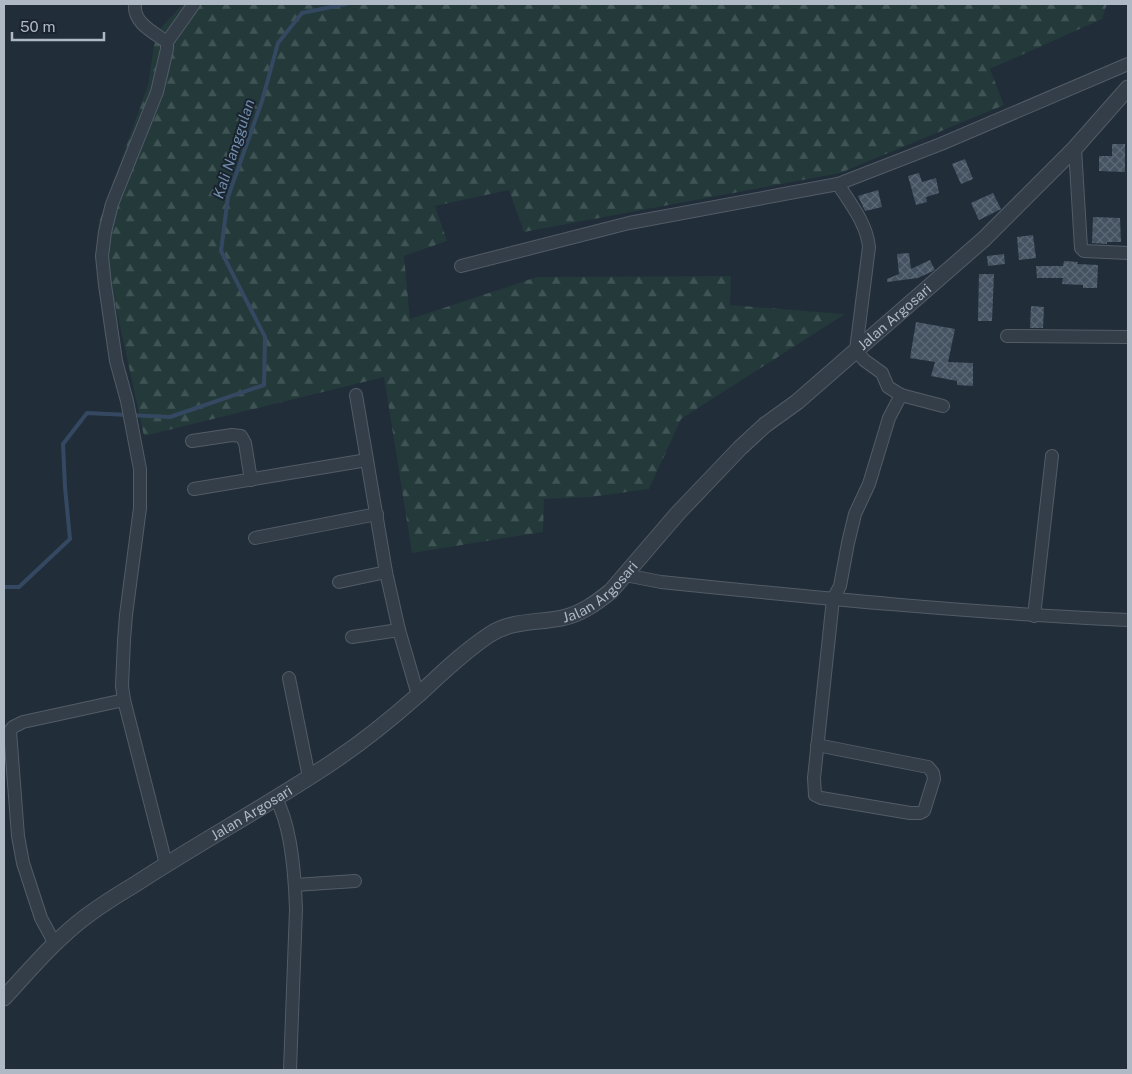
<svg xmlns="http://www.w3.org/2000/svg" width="1132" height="1074" font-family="'Public Sans',sans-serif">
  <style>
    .forest { fill: url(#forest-firs) }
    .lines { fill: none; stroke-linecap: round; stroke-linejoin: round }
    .stream { stroke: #344961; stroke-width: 4 }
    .building { fill: url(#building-cross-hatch) }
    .minor-casing { stroke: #525c67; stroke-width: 14 }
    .tertiary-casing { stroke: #525c67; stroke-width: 17 }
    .minor { stroke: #343e49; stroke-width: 12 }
    .tertiary { stroke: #343e49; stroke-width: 15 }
    .labels { text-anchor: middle; stroke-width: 4; stroke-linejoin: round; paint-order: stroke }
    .street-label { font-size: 14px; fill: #afb9c6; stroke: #1a232e }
    .water-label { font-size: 15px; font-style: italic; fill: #6f8caa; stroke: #1a232e }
  </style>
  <defs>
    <pattern id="forest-firs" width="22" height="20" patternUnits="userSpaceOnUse" patternTransform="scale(1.25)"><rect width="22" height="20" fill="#23393a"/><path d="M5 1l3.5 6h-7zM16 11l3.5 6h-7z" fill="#405455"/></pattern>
    <pattern id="building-cross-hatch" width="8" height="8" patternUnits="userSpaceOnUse" patternTransform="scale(1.25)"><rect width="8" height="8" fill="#445261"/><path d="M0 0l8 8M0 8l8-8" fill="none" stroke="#5c6976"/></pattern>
  </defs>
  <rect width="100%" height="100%" fill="#212d39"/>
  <path class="forest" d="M183,4h924l-5,15 -112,50 14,36 -164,68 -316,59 -15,-42 -74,16 12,35 -43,15 6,63 127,-42 194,-1 -1,29 115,9 -164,105 -32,70 -59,8 -46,2 -1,33 -131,21 -28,-176 -240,59 -46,-211 50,-140 8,-52z"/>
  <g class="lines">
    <path class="stream" d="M4,587h15l51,-48 -5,-52 -2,-43 24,-31 83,4 94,-32 1,-48 -44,-86 7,-54 34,-96 16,-58 24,-30 44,-9"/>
  </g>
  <g class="building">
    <path d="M1112,144h13v28l-26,-1v-15h13z"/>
    <path d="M965,159l8,20 -12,5 -9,-20z"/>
    <path d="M919,173l3,9 14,-4 3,15 -13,4 1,5 -11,3 -8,-29z"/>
    <path d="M878,190l4,17 -17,4 -7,-15z"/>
    <path d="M993,193l8,16 -22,11 -8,-17z"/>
    <path d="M1093,217l27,1 1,24h-14v2l-15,-1z"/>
    <path d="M1033,235l3,23 -17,2 -2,-23z"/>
    <path d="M909,253l2,16 19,-9 5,10 -17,8 -31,4v-3l12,-5 -2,-20z"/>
    <path d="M1004,254l1,10 -17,2 -1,-10z"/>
    <path d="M1064,261l14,1 -1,2 21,1 -1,23h-14v-3l-21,-1 1,-6h-26l-1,-12h27z"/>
    <path d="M979,274h15l-2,47h-14z"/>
    <path d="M1031,306l13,1 -1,21h-13z"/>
    <path d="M916,322l39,7 -7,33 25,1v23l-16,-1v-4l-26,-5 4,-14 -25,-4z"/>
  </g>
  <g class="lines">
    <defs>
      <g id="minor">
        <path d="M167,42l27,-38"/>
        <path d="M1075,148l6,100 3,3 44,2"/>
        <path d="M838,184c12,19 29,40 31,63l-13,103 8,10 18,13 6,14 13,8 42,11"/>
        <path d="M461,266l168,-43 209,-39 103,-40 187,-80"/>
        <path d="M1007,336l121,1"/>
        <path d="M356,395l30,177 13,58 19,65"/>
        <path d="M192,441l40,-6 9,1 4,7 6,37"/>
        <path d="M194,489l173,-29"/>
        <path d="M255,538l122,-24"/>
        <path d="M625,575l36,7c156,16 311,31 467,38"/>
        <path d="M339,582l47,-10"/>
        <path d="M1034,616l18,-160"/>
        <path d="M352,637l47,-7"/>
        <path d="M289,678l20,99"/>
        <path d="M124,700l42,164"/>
        <path d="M817,745l111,22 5,6 1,6 -10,32 -4,2h-10l-89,-15 -6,-3 -1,-17 19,-179 7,-13 8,-43 7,-29 14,-30 20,-66 12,-23"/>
        <path d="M276,799c15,26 19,79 20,110l-6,161"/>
        <path d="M295,885l60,-4"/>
        <path d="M55,944l-14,-26 -18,-55 -5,-27 -8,-105 3,-4 10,-5 101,-22 -2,-14 2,-46 2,-25 14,-107v-39l-13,-68 -11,-40 -11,-76 -3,-29 3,-24 7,-28 45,-112 10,-43v-7c-14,-10 -34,-19 -32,-38"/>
      </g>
      <g id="tertiary">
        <path id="s1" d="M4,998c25,-27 50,-57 80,-80 16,-12 33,-23 50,-33 67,-44 137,-81 203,-126 28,-19 54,-40 80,-63 23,-21 45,-43 72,-61 22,-15 48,-12 73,-17 19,-4 34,-15 49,-27l67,-78 62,-65 25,-23 32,-23 187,-163 91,-91 53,-60"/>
      </g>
    </defs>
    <use href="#minor" class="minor-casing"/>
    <use href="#tertiary" class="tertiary-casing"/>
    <use href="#minor" class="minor"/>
    <use href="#tertiary" class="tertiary"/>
  </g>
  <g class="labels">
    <g class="street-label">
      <text dy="5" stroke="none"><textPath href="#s1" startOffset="1136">Jalan Argosari</textPath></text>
      <text dy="5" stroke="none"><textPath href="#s1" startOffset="731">Jalan Argosari</textPath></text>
      <text dy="5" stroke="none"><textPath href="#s1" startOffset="311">Jalan Argosari</textPath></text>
    </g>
    <g class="water-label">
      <text transform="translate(234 149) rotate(-72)" y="5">Kali Nanggulan</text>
    </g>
  </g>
  <rect width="1132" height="1074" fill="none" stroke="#afb9c6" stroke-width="10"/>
  <path d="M12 32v8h92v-8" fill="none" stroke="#afb9c6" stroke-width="2.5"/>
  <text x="20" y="32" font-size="15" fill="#afb9c6" stroke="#1a232e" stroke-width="4" paint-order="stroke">50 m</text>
</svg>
